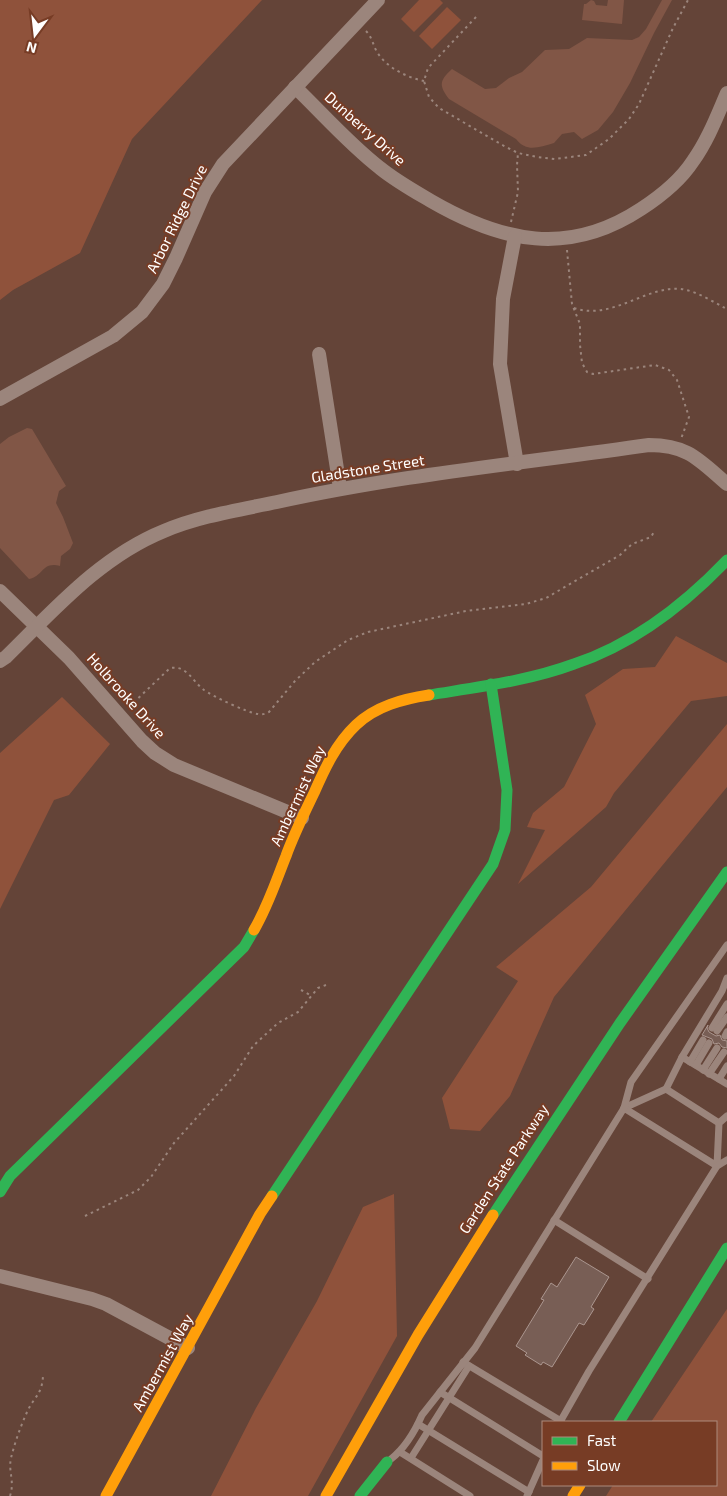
<svg xmlns="http://www.w3.org/2000/svg" width="727" height="1496" font-family="'Exo 2',sans-serif">
  <style>
    .green { fill: #8f523b }
    .water { fill: #815646 }
    .building { fill: #785e55; stroke: #ab968f }
    .lines { fill: none; stroke-linecap: round; stroke-linejoin: round }
    .path { stroke: #9b857c; stroke-width: 2; stroke-dasharray: 2.5 4; stroke-linecap: butt }
    .lane { stroke: #9b857c; stroke-width: 7 }
    .street { stroke: #9b857c; stroke-width: 14 }
    .fast { stroke: #30b455; stroke-width: 11 }
    .slow { stroke: #ff9f0a; stroke-width: 11 }
    .labels { text-anchor: middle; stroke-width: 4; stroke-linejoin: round; paint-order: stroke }
    .street-label { font-size: 15px; fill: #fff; stroke: #773c25 }
  </style>
  <rect width="100%" height="100%" fill="#644438"/>
  <g class="green">
    <path d="M0,0h262l-130,139 -52,114 -67,37 -13,10z"/>
    <path d="M419,0h21l3,3 -29,29 -13,-13z"/>
    <path d="M447,7l14,13 -29,29 -13,-13z"/>
    <path d="M676,636l51,27v33l-36,5 -77,92 -8,14 -88,77 27,-54 -18,-3 6,-14 31,-26 32,-63 -11,-29 38,-26 32,-2z"/>
    <path d="M62,697l48,47 -41,51 -15,5 -54,109v-156z"/>
    <path d="M727,724v63l-173,210 -44,99 -30,35 -30,-2 -8,-31 76,-117 -22,-14 95,-80z"/>
    <path d="M394,1194l3,142 -89,160h-97l45,-88 61,-107 46,-94z"/>
    <path d="M727,1309v187h-121l7,-11h103v-63h-65z"/>
  </g>
  <g class="water">
    <path d="M591,0l3,1 2,4 11,1 1,-6h16l-2,24 -40,-4 2,-16h2z"/>
    <path d="M662,0h10l-18,33 -24,50 -17,29 -15,18 -16,9 -8,-7 -12,2 -8,9c-15,4 -27,10 -38,-4l-67,-40c-11,-14 -9,-19 3,-30l33,20 11,-1 13,-10 13,-6 23,-22 24,-1 18,-11 45,2 7,-3 7,-8z"/>
    <path d="M27,428l5,1 34,57 -7,5 -3,12 7,14 10,26 -3,6 -9,7 -1,10c-18,-5 -16,10 -31,13l-29,-31v-104l9,-7z"/>
  </g>
  <g class="building">
    <path d="M708,1025l-1,3 2,4 7,4 4,-1 2,5 5,1v7l-5,-1 -3,-4 -5,1 -2,-5 -10,-4z"/>
    <path d="M576,1257l33,20 -18,30 3,2 -10,16 -5,-2 -27,44 -9,-5 -2,3 -16,-10 2,-2 -11,-7 28,-46 -3,-1 10,-16 6,4z"/>
  </g>
  <g class="lines">
    <g class="path">
      <path d="M476,17l-48,51 -4,13 5,16 10,11 65,38 14,7 19,4 18,2 31,-4 23,-16 20,-20 10,-15 34,-76 15,-28"/>
      <path d="M366,31c6,6 7,14 11,21 10,16 29,25 47,29"/>
      <path d="M511,222l7,-30 -1,-27 1,-12"/>
      <path d="M567,250l5,54 8,20v21l2,18 5,9 6,2 62,-9 14,5 8,10 12,37 -8,22"/>
      <path d="M574,308c38,13 73,-23 107,-19 16,2 32,13 46,20"/>
      <path d="M129,707l41,-39c17,-3 22,13 34,22 8,6 44,23 54,24 4,1 7,0 11,-2l26,-31 20,-19 33,-22 20,-8 98,-21 60,-7 20,-6 74,-43 12,-11 19,-7 4,-7"/>
      <path d="M301,990l11,6"/>
      <path d="M85,1216l53,-26 13,-13 23,-34 60,-67 19,-30 25,-23 20,-11 20,-24 8,-3"/>
      <path d="M10,1496c5,-15 -2,-24 1,-38 4,-16 10,-33 17,-48 7,-14 14,-16 15,-34"/>
    </g>
    <g class="lane">
      <path d="M712,1028l15,-24"/>
      <path d="M717,1031l10,-14"/>
      <path d="M725,1036l2,-4"/>
      <path d="M682,1057l45,27"/>
      <path d="M690,1062l13,-22"/>
      <path d="M696,1065l13,-22"/>
      <path d="M703,1070l14,-22"/>
      <path d="M709,1074l15,-22"/>
      <path d="M719,1079l8,-13"/>
      <path d="M666,1089l53,34"/>
      <path d="M624,1108l42,-19 16,-32 40,-66 5,-13"/>
      <path d="M624,1108l93,58 2,-43 8,-7"/>
      <path d="M554,1220l94,59"/>
      <path d="M463,1362l98,59"/>
      <path d="M440,1392l103,64"/>
      <path d="M560,1422l29,-51 128,-205 10,-6"/>
      <path d="M418,1424l111,68"/>
      <path d="M400,1452l70,44"/>
      <path d="M411,1458l58,-92"/>
      <path d="M391,1459c14,-11 24,-28 31,-44l53,-67 149,-240 7,-26 96,-137"/>
      <path d="M527,1496l16,-36"/>
    </g>
    <g class="street">
      <path d="M295,87c28,27 54,57 85,81 16,13 34,23 51,33 71,41 137,56 210,8 20,-13 39,-28 52,-48 15,-21 24,-45 34,-68"/>
      <path d="M515,236l-12,63 -3,65 17,100"/>
      <path d="M319,354l21,134"/>
      <path d="M0,399l113,-63 29,-24 21,-28 13,-26 29,-66 18,-28 155,-164"/>
      <path d="M0,591l69,67 73,83 13,12 19,12 128,53"/>
      <path d="M0,661l6,-4c48,-47 94,-100 158,-126 35,-15 75,-21 113,-29 122,-27 248,-39 372,-57 39,0 50,15 78,39"/>
      <path d="M0,1276l92,23 14,5 82,44"/>
    </g>
    <g class="fast">
      <path d="M429,695c49,-8 99,-14 145,-31 60,-20 110,-59 153,-104"/>
      <path d="M0,1192l10,-16 234,-229 10,-17"/>
      <path d="M272,1196l221,-332 12,-34 2,-40 -16,-106"/>
      <path d="M493,1215l127,-192 107,-151"/>
      <path d="M619,1422l108,-174"/>
      <path d="M360,1496l27,-34"/>
    </g>
    <g class="slow">
      <path d="M254,930c14,-24 22,-49 32,-74 8,-22 18,-42 28,-63 11,-25 22,-49 42,-68 20,-19 47,-26 73,-30"/>
      <path d="M106,1496l154,-282 12,-18"/>
      <path d="M326,1496l92,-161 75,-120"/>
      <path d="M573,1496l7,-11"/>
    </g>
  </g>
  <g class="labels">
    <g class="street-label">
      <text transform="translate(365 129) rotate(42)" y="5">Dunberry Drive</text>
      <text transform="translate(177 219) rotate(-64)" y="5">Arbor Ridge Drive</text>
      <text transform="translate(368 469) rotate(-9)" y="5">Gladstone Street</text>
      <text transform="translate(126 696) rotate(48)" y="5">Holbrooke Drive</text>
      <text transform="translate(298 796) rotate(-65)" y="5">Ambermist Way</text>
      <text transform="translate(504 1169) rotate(-57)" y="5">Garden State Parkway</text>
      <text transform="translate(163 1363) rotate(-61)" y="5">Ambermist Way</text>
    </g>
  </g>
  <rect x="542" y="1421" width="175" height="65" fill="#773c25" stroke="#ad8a7c"/>
  <rect x="552" y="1437" width="25" height="8" fill="#30b455" stroke="#ad8a7c"/>
  <text x="587" y="1446" font-size="15" fill="#ffffff">Fast</text>
  <rect x="552" y="1462" width="25" height="8" fill="#ff9f0a" stroke="#ad8a7c"/>
  <text x="587" y="1471" font-size="15" fill="#ffffff">Slow</text>
  <g transform="translate(35 35) rotate(195)" stroke="#773c25" stroke-width="4" paint-order="stroke">
  <path d="M0-4L9 19L0 12L-9 19Z" fill="#ffffff"/>
  <text y="-8" font-size="14" font-weight="bold" text-anchor="middle" fill="#ffffff">N</text>
  </g>
</svg>
